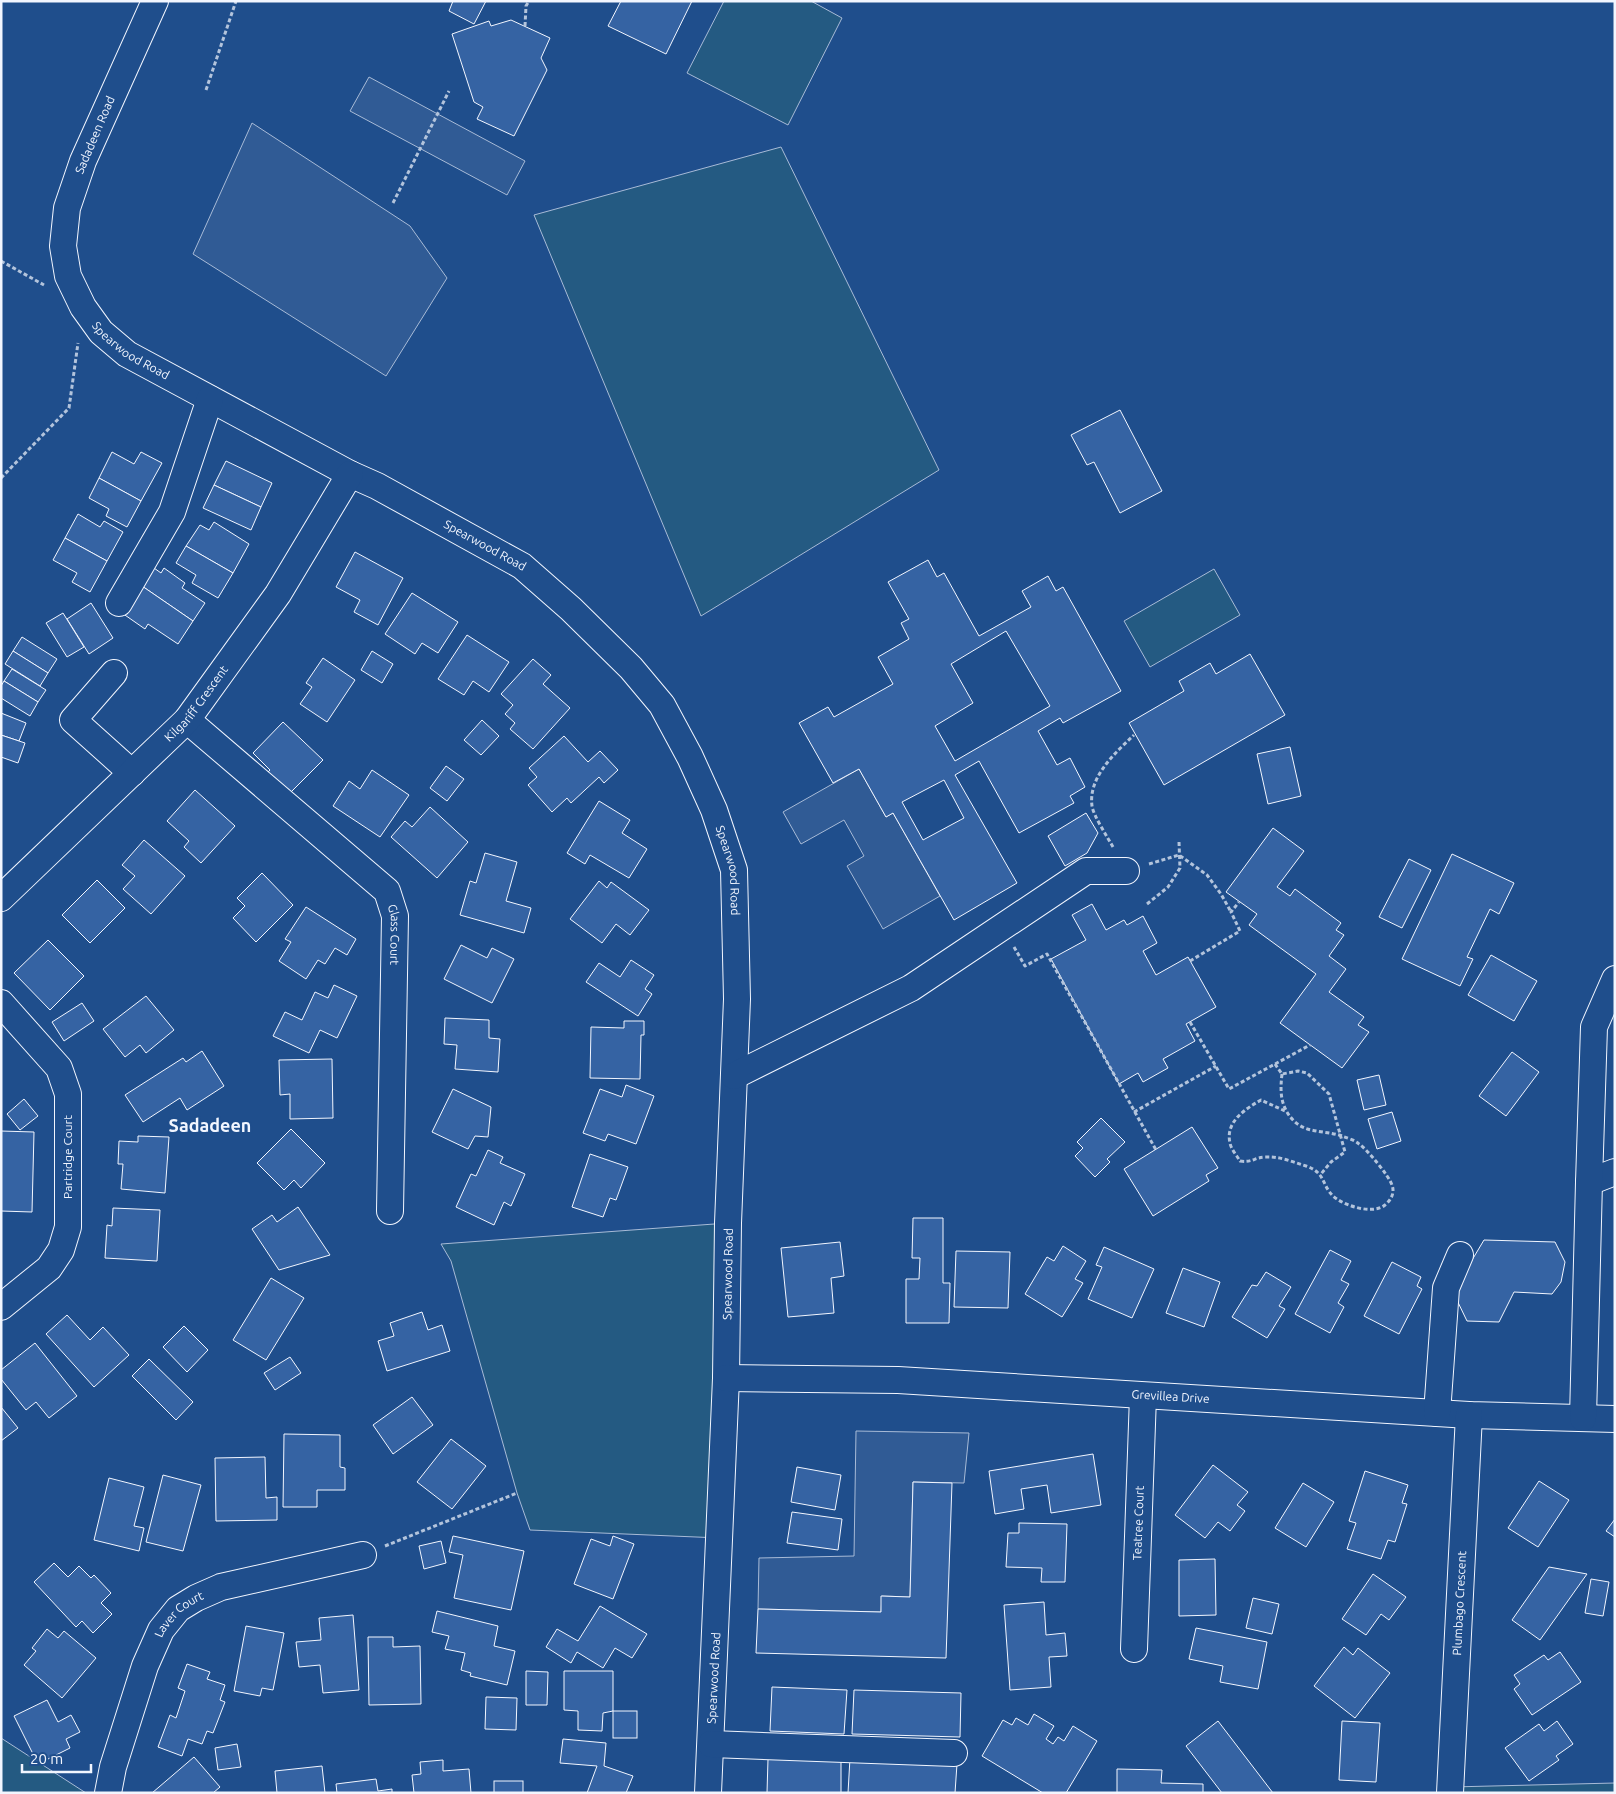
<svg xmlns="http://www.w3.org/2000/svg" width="1616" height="1794" font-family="Ubuntu,sans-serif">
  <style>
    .green { fill: #245a82; stroke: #a8bbd7 }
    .parking { fill: #305b95; stroke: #a8bbd7 }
    .building { fill: #3563a3; stroke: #f2f6ff; fill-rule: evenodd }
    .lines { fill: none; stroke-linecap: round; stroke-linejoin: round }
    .minor-casing { stroke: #f2f6ff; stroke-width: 28 }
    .path { stroke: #b3c4dc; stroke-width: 3; stroke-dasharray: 4 2.5; stroke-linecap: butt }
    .minor { stroke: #1f4e8c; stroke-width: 26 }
    .labels { text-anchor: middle; stroke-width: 4; stroke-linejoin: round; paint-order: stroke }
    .street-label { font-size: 12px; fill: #f2f6ff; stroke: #1f4e8c }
    .district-label { font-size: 18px; font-weight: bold; fill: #f2f6ff; stroke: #1f4e8c }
  </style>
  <rect width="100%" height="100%" fill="#1f4e8c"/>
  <g class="green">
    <path d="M724,1h87l31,17 -54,107 -101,-52z"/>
    <path d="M781,147l158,323 -238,146 -167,-401z"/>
    <path d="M1214,569l26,46 -90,52 -26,-46z"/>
    <path d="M728,1223l-8,315 -190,-8 -13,-37 -66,-232 -10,-17z"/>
    <path d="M1,1738l85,55h-85z"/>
    <path d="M1615,1783v10h-165l1,-6z"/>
  </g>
  <g class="parking">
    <path d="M369,77l156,84 -18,34 -157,-84z"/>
    <path d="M252,123l158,103 37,52 -61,98 -193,-122z"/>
    <path d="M859,769l27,48 7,-4 47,83 -57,33 -36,-63 17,-10 -20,-36 -43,24 -18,-32z"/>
    <path d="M856,1431l113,2 -5,50 -51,-1 -3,115 -28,-1 -1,16 -123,-3 1,-51 95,-2z"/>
  </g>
  <g class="building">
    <path d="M453,1h33l-12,23 -25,-13z"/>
    <path d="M621,1h71l-26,53 -58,-28z"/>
    <path d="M511,20l39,18 -9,20 6,12 -33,66 -37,-17 6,-12 -9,-5 -22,-68 37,-13 2,5z"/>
    <path d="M1120,410l42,81 -42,22 -26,-51 -7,3 -16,-30z"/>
    <path d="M112,452l22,12 7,-12 21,11 -21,38 -42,-23z"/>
    <path d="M226,461l46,22 -11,24 -47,-22z"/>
    <path d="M99,478l42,23 -14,26 -21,-11 3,-7 -20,-11z"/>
    <path d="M214,485l47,22 -10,23 -48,-22z"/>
    <path d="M78,514l22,13 4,-6 19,11 -16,29 -42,-23z"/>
    <path d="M214,522l35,22 -16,29 -47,-27 14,-21 9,5z"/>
    <path d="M65,538l42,23 -17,31 -18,-10 5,-9 -24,-13z"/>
    <path d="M186,546l47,27 -15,25 -26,-15 4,-8 -20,-12z"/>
    <path d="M355,552l48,26 -25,47 -24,-13 6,-12 -24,-13z"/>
    <path d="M928,560l9,17 7,-4 35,63 52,-29 -9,-16 26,-15 8,15 7,-4 58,104 -58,32 -3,-5 -22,13 19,34 13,-7 15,29 -15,9 4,7 -55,30 -40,-72 -24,14 62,108 -63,37 -61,-107 -7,4 -27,-48 -26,14 -34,-60 29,-16 6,10 59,-33 -15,-27 31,-18 -8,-16 8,-4 -21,-37zM1006,631l44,75 -95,55 -20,-35 38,-23 -22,-39zM944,780l20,38 -41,22 -21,-38z"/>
    <path d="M154,568l7,5 3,-5 21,15 -3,5 23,15 -12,18 -51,-35z"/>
    <path d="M142,586l51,35 -15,23 -30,-20 -3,5 -23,-16z"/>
    <path d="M412,593l46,29 -20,31 -16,-10 -7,11 -30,-20z"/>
    <path d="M91,603l22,35 -24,16 -22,-35z"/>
    <path d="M63,613l21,34 -17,10 -21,-34z"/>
    <path d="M467,635l42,27 -20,30 -16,-11 -9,14 -26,-16z"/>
    <path d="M22,637l35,22 -9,14 -35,-22z"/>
    <path d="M13,651l35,22 -8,13 -35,-22z"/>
    <path d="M372,651l21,13 -11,19 -21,-13z"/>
    <path d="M1250,654l35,61 -121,70 -35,-62 55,-32 -5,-10 31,-18 6,11z"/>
    <path d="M323,658l32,22 -28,42 -27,-18 12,-17 -6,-4z"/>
    <path d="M533,659l18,16 -8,9 27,24 -37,41 -23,-20 5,-6 -10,-9 8,-9 -12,-11z"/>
    <path d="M12,669l34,21 -8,12 -34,-21z"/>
    <path d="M4,681l34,21 -8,14 -29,-18v-12z"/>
    <path d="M1,713l25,10 -7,18 -18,-6z"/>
    <path d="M482,720l17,16 -18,19 -17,-15z"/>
    <path d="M283,722l40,38 -34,34 -22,-21 3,-3 -17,-17z"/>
    <path d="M1,735l24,8 -7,20 -17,-6z"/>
    <path d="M564,736l24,26 12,-11 18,19 -14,13 -5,-6 -28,26 -4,-5 -15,14 -24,-27 9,-8 -8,-9z"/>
    <path d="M1290,747l11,49 -33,8 -11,-50z"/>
    <path d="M446,766l18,13 -17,22 -17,-13z"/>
    <path d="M372,770l37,25 -29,42 -47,-31 16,-25 11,8z"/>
    <path d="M195,790l40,36 -34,37 -17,-16 5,-6 -22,-20z"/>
    <path d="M599,801l31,19 -8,13 25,16 -18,29 -39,-23 -5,9 -18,-11z"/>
    <path d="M430,807l38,35 -31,36 -46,-41 14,-16 7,6z"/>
    <path d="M1086,813l12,20 -11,20 -22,13 -17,-30z"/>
    <path d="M1273,828l31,23 -27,36 13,9 5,-7 46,34 -5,7 8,5 -15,21 17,13 -17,23 35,25 -6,8 11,7 -27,36 -62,-45 36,-49 -67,-49 8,-11 -31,-22z"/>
    <path d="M144,840l41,36 -34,38 -28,-25 12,-13 -13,-11z"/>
    <path d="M485,853l32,9 -11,39 25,7 -7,25 -64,-18 10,-34 6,2z"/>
    <path d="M1452,854l62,29 -15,31 -9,-5 -23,48 6,2 -13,27 -58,-27z"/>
    <path d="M1409,859l22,11 -29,58 -23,-11z"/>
    <path d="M262,873l31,32 -37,37 -23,-24 12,-12 -8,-8z"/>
    <path d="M97,880l28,28 -35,35 -28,-28z"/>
    <path d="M599,881l8,7 4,-6 38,28 -19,25 -14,-11 -14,19 -32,-24z"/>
    <path d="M1092,904l14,26 18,-10 3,5 16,-9 14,27 -14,8 13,24 32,-18 28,50 -30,17 9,17 -32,18 5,9 -25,14 -5,-9 -19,11 -68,-125 35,-19 -14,-25z"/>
    <path d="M306,907l50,32 -9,16 -12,-7 -10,16 -7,-4 -12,19 -27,-18 12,-19 -6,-3z"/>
    <path d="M48,940l36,36 -34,34 -36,-37z"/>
    <path d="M461,945l26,13 5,-10 22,11 -22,44 -48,-24z"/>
    <path d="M1491,955l46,26 -23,40 -46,-26z"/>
    <path d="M631,960l23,15 -9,14 7,5 -14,22 -52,-34 13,-19 21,14z"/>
    <path d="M334,985l23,11 -20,42 -17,-8 -11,23 -36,-17 12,-24 17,8 13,-28 13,6z"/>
    <path d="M146,996l28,34 -28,23 -6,-8 -15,12 -22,-28z"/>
    <path d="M82,1003l12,18 -30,20 -12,-19z"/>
    <path d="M445,1018l44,2v18l11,1 -2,33 -43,-3 2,-24 -13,-1z"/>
    <path d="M624,1021h20v14h-3l-1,44 -50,-1 1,-51 33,1z"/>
    <path d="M202,1051l22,35 -37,24 -7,-12 -37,24 -18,-27 58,-37 3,4z"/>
    <path d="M1512,1052l27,20 -33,44 -27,-20z"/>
    <path d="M332,1059l1,59 -43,1v-25l-10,1 -1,-35z"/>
    <path d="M1379,1075l7,30 -22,5 -7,-30z"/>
    <path d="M626,1085l28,11 -18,48 -28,-10 -3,7 -22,-8 17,-44 22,8z"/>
    <path d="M453,1089l38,18 -3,30 -13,-1 -7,13 -36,-17z"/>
    <path d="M24,1099l14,17 -18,14 -13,-16z"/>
    <path d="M1392,1112l9,29 -24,8 -9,-30z"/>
    <path d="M1101,1118l24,24 -18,17 3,3 -15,15 -20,-21 8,-8 -6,-6z"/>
    <path d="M1192,1127l26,41 -12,7 3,6 -56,35 -29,-47z"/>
    <path d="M291,1129l34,34 -24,25 -7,-8 -10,10 -27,-27z"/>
    <path d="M1,1131l33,1 -2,80 -31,-1z"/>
    <path d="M138,1136l31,1 -4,56 -44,-4 2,-25h-5l1,-23 19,1z"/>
    <path d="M488,1150l15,7 -3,6 25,11 -14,32 -7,-4 -10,23 -38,-18 15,-33 5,2z"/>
    <path d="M590,1154l38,13 -12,33 -6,-2 -7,19 -31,-10z"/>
    <path d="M298,1207l32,48 -51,15 -27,-41 20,-14 5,7z"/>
    <path d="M113,1208l47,2 -3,51 -52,-3 2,-33 5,1z"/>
    <path d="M913,1218h30v65h7l-1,40h-43v-44h13l1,-21h-8z"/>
    <path d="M1484,1240l71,2 10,20 -4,20 -9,12 -38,-2 -15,30 -32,-1 -14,-29z"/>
    <path d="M840,1242l4,34 -13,2 3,35 -46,4 -7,-69z"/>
    <path d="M1063,1246l23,15 -11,18 8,4 -21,34 -37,-23 22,-37 7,4z"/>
    <path d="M1104,1247l50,22 -22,49 -44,-19 14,-32 -6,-2z"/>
    <path d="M1330,1250l21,11 -10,19 8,4 -11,19 6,4 -14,26 -35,-19z"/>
    <path d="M956,1251l54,1 -2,56 -54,-1z"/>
    <path d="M1392,1262l29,15 -4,9 5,3 -23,45 -35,-18z"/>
    <path d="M1183,1268l37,14 -16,45 -38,-14z"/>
    <path d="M1266,1272l25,15 -12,19 6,3 -18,29 -35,-21 20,-32 5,1z"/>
    <path d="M271,1278l33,20 -38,62 -33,-20z"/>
    <path d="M422,1312l6,18 14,-5 8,26 -63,20 -9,-30 16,-5 -4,-13z"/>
    <path d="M67,1315l23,25 13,-13 26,28 -35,32 -48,-53z"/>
    <path d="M184,1326l24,24 -21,22 -24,-25z"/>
    <path d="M35,1343l42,53 -28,22 -13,-16 -10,8 -25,-31v-9z"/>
    <path d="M290,1357l11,16 -26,17 -11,-17z"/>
    <path d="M149,1359l44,43 -17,18 -44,-44z"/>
    <path d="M412,1397l21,28 -40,29 -20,-29z"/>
    <path d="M1,1407l17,21 -17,13z"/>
    <path d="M284,1434l56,1v32l5,1v22h-28v17h-34z"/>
    <path d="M451,1439l35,27 -34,43 -35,-27z"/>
    <path d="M1093,1454l8,51 -50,8 -4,-28 -26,4 3,20 -29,5 -6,-43z"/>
    <path d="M265,1457l1,41 11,-1v23l-61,1 -1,-63z"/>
    <path d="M1213,1465l35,27 -11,13 8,6 -15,20 -12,-9 -13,16 -30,-23z"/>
    <path d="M797,1467l44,8 -6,35 -44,-8z"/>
    <path d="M1365,1471l43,14 -6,18 5,1 -12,38 -7,-2 -7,19 -34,-10 9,-26 -7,-2z"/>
    <path d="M163,1475l38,10 -18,66 -37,-9z"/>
    <path d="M109,1478l35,9 -10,39 10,2 -5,23 -45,-11z"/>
    <path d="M1539,1481l30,19 -31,47 -30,-19z"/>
    <path d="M913,1482l39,1 -6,175 -190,-5 2,-44 123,3v-16l29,1z"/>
    <path d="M1303,1483l31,19 -28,45 -31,-19z"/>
    <path d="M792,1512l50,7 -4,31 -51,-7z"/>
    <path d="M1615,1519v18l-9,-6z"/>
    <path d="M1019,1523l48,1 -2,58h-24l1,-14 -36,-1 2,-34h11z"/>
    <path d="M453,1536l71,15 -13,59 -57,-12 9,-43 -14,-3z"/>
    <path d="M613,1536l21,8 -21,55 -39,-15 17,-45 19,7z"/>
    <path d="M441,1541l5,22 -22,6 -5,-23z"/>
    <path d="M1215,1559l1,56 -37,1v-56z"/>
    <path d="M54,1563l14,14 11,-11 12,12 3,-3 17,18 -10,10 11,11 -19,19 -11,-12 -6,6 -42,-45z"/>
    <path d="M1549,1567l38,7 -47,66 -28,-20z"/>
    <path d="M1373,1574l33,23 -17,23 -8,-6 -15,21 -24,-16z"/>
    <path d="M1591,1579l18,3 -6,34 -18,-3z"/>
    <path d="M1253,1598l26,6 -7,30 -26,-6z"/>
    <path d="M1044,1602l2,33 19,-2 2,23 -18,1 2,30 -41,3 -6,-85z"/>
    <path d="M600,1606l47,28 -15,24 -17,-10 -12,20 -26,-16 -6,11 -25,-16 11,-18 21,12z"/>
    <path d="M437,1611l61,15 -4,20 21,5 -8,34 -37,-9 1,-3 -10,-3 4,-17 -20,-4 4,-13 -17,-4z"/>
    <path d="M353,1615l6,75 -36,3 -3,-28 -21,2 -3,-25 25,-2 -2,-22z"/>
    <path d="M246,1626l38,7 -11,57 -11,-2 -2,8 -26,-5z"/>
    <path d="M1196,1628l71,14 -9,47 -38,-7 3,-16 -34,-7z"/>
    <path d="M47,1629l11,9 6,-7 32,27 -34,40 -38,-33 12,-14 -4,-3z"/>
    <path d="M368,1637h25v10l27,-1 1,58 -52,1z"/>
    <path d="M1344,1647l9,8 5,-7 32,25 -35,45 -41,-32z"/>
    <path d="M1560,1652l21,30 -49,33 -18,-26 6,-5 -6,-9 30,-20 4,5z"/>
    <path d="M187,1664l23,8 -3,7 18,6 -5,15 5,2 -12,31 -6,-2 -5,13 -14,-5 -6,17 -24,-9 12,-32 6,3 9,-27 -7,-3z"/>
    <path d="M526,1671l22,1 -1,33h-21z"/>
    <path d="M564,1671h49v40l-10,2 -1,18 -24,-1v-19l-14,-1z"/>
    <path d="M772,1687l75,3 -3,44 -74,-3z"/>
    <path d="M854,1690l107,3 -1,44 -108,-3z"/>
    <path d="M486,1697l31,1 -1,32 -31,-1z"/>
    <path d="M47,1700l11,22 13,-7 9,17 -14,7 4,9 -32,16 -24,-48z"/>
    <rect x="613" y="1711" width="24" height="27"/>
    <path d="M1034,1714l20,12 -8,13 7,5 5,-7 6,4 9,-15 24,15 -31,52h-23l-61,-37 21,-36 9,5 4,-7 12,7z"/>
    <path d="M1218,1721l55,72h-51l-36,-47z"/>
    <path d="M1342,1721l38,2 -4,59 -37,-2z"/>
    <path d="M1557,1721l16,23 -17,12 3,4 -30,21 -24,-33 34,-24 5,7z"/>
    <path d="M563,1739l43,4 -2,23 29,10 -7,17h-39l10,-27 -37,-3z"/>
    <path d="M237,1744l4,23 -23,3 -3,-22z"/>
    <path d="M194,1757l26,30 -7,6h-61z"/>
    <path d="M850,1758l107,6 -2,29h-107z"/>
    <path d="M768,1759l73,1v33h-74z"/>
    <path d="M443,1760v11l26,-2 2,24h-57l-2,-18 9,-1 -1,-12z"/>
    <path d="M322,1766l3,27h-48l-2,-22z"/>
    <path d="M1117,1769l45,1 -1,13 42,1v9h-86z"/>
    <path d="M376,1779l2,12 14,-2v4h-55l-1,-9z"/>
    <rect x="494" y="1781" width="29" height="12"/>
  </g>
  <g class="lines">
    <defs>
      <g id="minor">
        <path id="s1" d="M155,1l-72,160 -16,47 -4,38 5,30 15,31 18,25 26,22 223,120 27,12 145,80 49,43 60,59 31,37 28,52 24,53 20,60 3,129 -9,224 -2,155 -18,415"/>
        <path d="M119,603l53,-91 38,-113"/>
        <path d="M114,673l-41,47 59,53"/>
        <path id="s2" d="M187,720l200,171 8,25 -5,295"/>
        <path id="s3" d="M1,898l186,-178 91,-126 72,-120"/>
        <path d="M1,1003l58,65 9,26v133l-7,23 -12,18 -48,39"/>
        <path d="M734,1076l177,-88 175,-117h40"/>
        <path d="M1589,1182l26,-10"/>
        <path id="s4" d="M726,1378l172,2 571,35 146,4"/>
        <path d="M1437,1413l9,-125 14,-33"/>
        <path d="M1583,1418l6,-236 5,-155 21,-48"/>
        <path id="s5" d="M1134,1649l9,-253"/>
        <path d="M711,1744l243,9"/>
        <path id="s6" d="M108,1793l5,-26 32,-101 16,-36 17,-21 18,-11 25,-11 142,-32"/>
        <path id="s7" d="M1450,1793l19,-378"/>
      </g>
    </defs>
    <use href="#minor" class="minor-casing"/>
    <g class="path">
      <path d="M525,26l1,-20 3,-5"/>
      <path d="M206,90l30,-89"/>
      <path d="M393,203l56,-112"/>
      <path d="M1,261l43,24"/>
      <path d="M1,478l68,-70 9,-65"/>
      <path d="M1113,847c-5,-9 -20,-32 -21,-41 -4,-29 23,-53 42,-71"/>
      <path d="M1149,864l30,-9 28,20 14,19 10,18"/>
      <path d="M1147,904l21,-17 12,-19 -1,-26"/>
      <path d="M1014,947l11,19 22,-12 109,196"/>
      <path d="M1190,961l50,-30 -9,-19 8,-10"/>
      <path d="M1190,1022l39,67 81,-44"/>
      <path d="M1275,1064l7,10 16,-3 9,2 22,21 16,58 -14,10 -10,12"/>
      <path d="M1282,1074c-2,17 -2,32 11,46 13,14 32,10 49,16 5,2 13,4 17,8 8,5 30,32 33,41 3,8 -1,15 -7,20 -12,10 -41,1 -52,-9 -12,-12 -7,-23 -27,-30 -13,-4 -27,-10 -40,-9 -11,0 -14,6 -26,4 -3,-5 -9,-12 -10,-18 -5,-21 15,-34 31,-43l24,11"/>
      <path d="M1134,1112l82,-46"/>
      <path d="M385,1546l132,-53"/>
    </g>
    <use href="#minor" class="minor"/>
  </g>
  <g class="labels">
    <g class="street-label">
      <text transform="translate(95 135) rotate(-67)" y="4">Sadadeen Road</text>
      <text dy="4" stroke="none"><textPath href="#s1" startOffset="394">Spearwood Road</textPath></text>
      <text dy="4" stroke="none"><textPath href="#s1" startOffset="799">Spearwood Road</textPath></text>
      <text dy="4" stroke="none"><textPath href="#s3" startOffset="276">Kilgariff Crescent</textPath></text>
      <text dy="4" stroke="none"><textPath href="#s1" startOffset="1219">Spearwood Road</textPath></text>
      <text dy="4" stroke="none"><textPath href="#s2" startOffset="308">Glass Court</textPath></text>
      <text transform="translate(68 1157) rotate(-90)" y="4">Partridge Court</text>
      <text transform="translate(728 1274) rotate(-89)" y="4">Spearwood Road</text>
      <text dy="4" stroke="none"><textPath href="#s4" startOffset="445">Grevillea Drive</textPath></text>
      <text dy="4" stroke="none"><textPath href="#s5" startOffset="126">Teatree Court</textPath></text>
      <text dy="4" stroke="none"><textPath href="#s7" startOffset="190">Plumbago Crescent</textPath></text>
      <text dy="4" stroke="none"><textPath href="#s6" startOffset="196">Laver Court</textPath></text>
      <text transform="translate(714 1678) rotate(-87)" y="4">Spearwood Road</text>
    </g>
    <g class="district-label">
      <text x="210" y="1132">Sadadeen</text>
    </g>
  </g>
  <rect width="1616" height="1794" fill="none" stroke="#f2f6ff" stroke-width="5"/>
  <path d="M22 1764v8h69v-8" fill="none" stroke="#f2f6ff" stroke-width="2.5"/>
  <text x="30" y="1764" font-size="15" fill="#f2f6ff" stroke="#1f4e8c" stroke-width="4" paint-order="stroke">20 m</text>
</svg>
